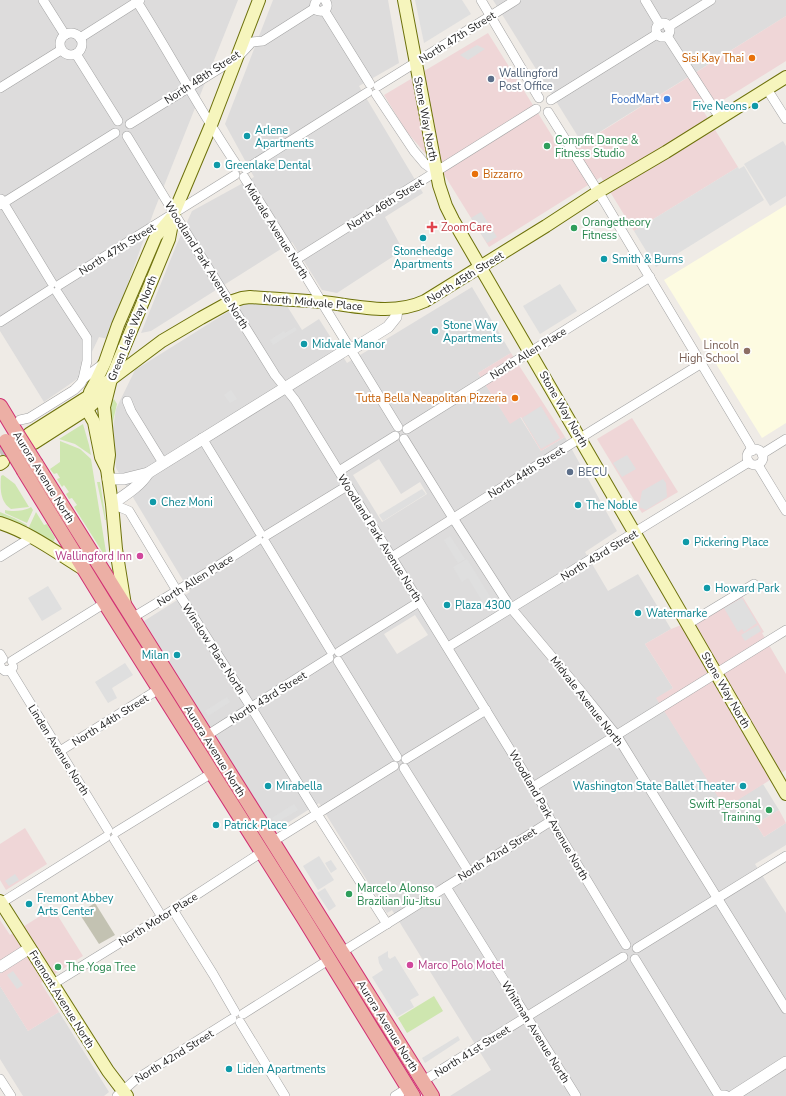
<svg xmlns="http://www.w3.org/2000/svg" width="786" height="1096" font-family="'Nunito Sans',sans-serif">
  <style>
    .residential { fill: #dddcdc; fill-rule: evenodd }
    .commercial { fill: #efd6d7 }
    .education { fill: #fdfbe1 }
    .construction { fill: #c3c2b2 }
    .grass { fill: #cee6af }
    .parking { fill: #dfdfdf }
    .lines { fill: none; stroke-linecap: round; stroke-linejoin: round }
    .secondary-tunnel { stroke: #c5c2be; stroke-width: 12; stroke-dasharray: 12 6; stroke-linecap: butt }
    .minor-casing { stroke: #a3a3a3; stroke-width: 10 }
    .tertiary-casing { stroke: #a3a3a3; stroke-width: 12 }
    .secondary-casing { stroke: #6d710b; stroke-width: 14 }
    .trunk-casing { stroke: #d12f73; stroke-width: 16 }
    .minor { stroke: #fff; stroke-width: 9 }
    .tertiary { stroke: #fff; stroke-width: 11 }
    .secondary { stroke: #f6f5bd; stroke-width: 12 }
    .trunk { stroke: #ecafa5; stroke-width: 14 }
    .trunk-bridge-casing { stroke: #d12f73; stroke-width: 16; stroke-linecap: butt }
    .trunk-bridge { stroke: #ecafa5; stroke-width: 14 }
    .food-dot { fill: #e8710a; stroke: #fff; stroke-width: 1.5 }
    .service-dot { fill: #5c6f8a; stroke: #fff; stroke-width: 1.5 }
    .shop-dot { fill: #3f7fe0; stroke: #fff; stroke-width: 1.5 }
    .culture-dot { fill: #0f9aa8; stroke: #fff; stroke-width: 1.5 }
    .leisure-dot { fill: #2e9e5b; stroke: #fff; stroke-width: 1.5 }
    .health-dot { fill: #e0444e; stroke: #fff; stroke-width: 1.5 }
    .education-dot { fill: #8d6e63; stroke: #fff; stroke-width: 1.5 }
    .hotel-dot { fill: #d1479c; stroke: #fff; stroke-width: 1.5 }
    .labels { text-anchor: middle; stroke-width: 4; stroke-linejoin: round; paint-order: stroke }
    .street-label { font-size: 11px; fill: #1f1f1f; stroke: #fff }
    .food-label { font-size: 11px; fill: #c56008; stroke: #fff; text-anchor: end }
    .service-label { font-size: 11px; fill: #4e5e75; stroke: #fff; text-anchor: start }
    .shop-label { font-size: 11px; fill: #366cbe; stroke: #fff; text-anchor: end }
    .culture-label { font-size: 11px; fill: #0d838f; stroke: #fff; text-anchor: start }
    .leisure-label { font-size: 11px; fill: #27864d; stroke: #fff; text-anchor: start }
    .health-label { font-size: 11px; fill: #be3a42; stroke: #fff; text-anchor: start }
    .education-label { font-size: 11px; fill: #785e54; stroke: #fff; text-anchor: end }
    .hotel-label { font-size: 11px; fill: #b23c85; stroke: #fff; text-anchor: end }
  </style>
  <rect width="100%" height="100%" fill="#efebe6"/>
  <g class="residential">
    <path d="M0,0h238l-84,211 -46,128 -9,-2 -19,40 -36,25 -44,-71z"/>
    <path d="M273,0h115l11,63 -40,23 64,107 -38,24 18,33 -66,43 -15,-3 -30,-48 -141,89 -10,2 35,-87 16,-35 62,-34 -29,-53z"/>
    <path d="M493,0h293v16l-204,127z"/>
    <path d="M472,287l39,66 -33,20 32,50 10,-6 21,34 24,-14 52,94 -32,21 23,39 30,-17 33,55 -26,15 28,44 -16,11 68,108 38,-23 16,26 -23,14 8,13 22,-14v22l-31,19 31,49v183h-336l41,-26 -99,-160 -5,3 -68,-110 -44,28 -131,-210 46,-29 -56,-93 -18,-31 -3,-40 3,-19 19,-39 107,-67 45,3 15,24 17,-11 28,44zM379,459l22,35 19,-12 7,12 -45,28 -29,-47zM415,615l13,20 -31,19 -13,-20z"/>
    <path d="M0,986l28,45 31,-19 50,80 -5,4h-81l-23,-37z"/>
  </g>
  <g class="commercial">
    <path d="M786,16v45l-82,51 34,55 -104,64 -33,-54 -112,70 -44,-71 -39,-45 -22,-36 104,-62 76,122z"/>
    <path d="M511,353l54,84 -24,14 -20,-34 -11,7 -32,-51z"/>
    <path d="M632,418l46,74 -36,21 -45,-74z"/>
    <path d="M741,594l23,38 -2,1 24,41v96l-61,38 -69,-110 17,-10 -28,-44 26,-15 33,-13z"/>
    <path d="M779,810l7,13 -22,14 -8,-13z"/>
    <path d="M25,828l22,36 -41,26 -6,-10v-36z"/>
    <path d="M53,908l30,48 -42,27 18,29 -31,19 -28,-45v-66l10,15z"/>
  </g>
  <path class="education" d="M786,205v218l-24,15 -98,-158z"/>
  <path class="construction" d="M95,903l20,32 -16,9 -20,-31z"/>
  <g class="grass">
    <path d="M114,399l3,5 -4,17 -1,11 -5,-26z"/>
    <path d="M83,424l6,21 2,10 -16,-11 -16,-5z"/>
    <path d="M60,441l20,8 11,10 15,93v3l-1,1 -31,-49 3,-2 -5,-7 -3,1 -3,-5 3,-2 -5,-7 -2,2 -5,-8 3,-1 -3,-5 -3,1 -4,-5 10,-7z"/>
    <path d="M3,475l12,9 14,23 -18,2c-11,-7 -11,-21 -10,-33z"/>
    <path d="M97,482h3l6,38h-1z"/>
    <path d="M31,507l2,3 -6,13 -22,-10v-3c8,2 20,1 26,-3z"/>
    <path d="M0,512l14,6 13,7 -1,2 -26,-10z"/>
    <path d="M36,512l8,13 3,-1 7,12 1,2 -1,3 -3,1 -22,-13v-2z"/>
    <path d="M434,996l9,15 -36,22 -9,-15z"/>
  </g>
  <g class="parking">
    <path d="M415,0h47l9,14 -47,29z"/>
    <path d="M477,45l8,4 -17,11 -8,-5z"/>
    <path d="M783,141l3,5v50l-16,10 -26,-42z"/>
    <path d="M744,166l20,34 -108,67 -22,-36 104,-64 1,2z"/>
    <path d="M481,212l16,25 -10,6 -16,-25z"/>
    <path d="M560,284l17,27 -37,23 -17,-28z"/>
    <path d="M295,327l2,3 -24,15 -3,-5 14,-9 1,2z"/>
    <path d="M231,390l6,9 -7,4 -6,-8z"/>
    <path d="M541,406l19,32 -19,11 -19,-31z"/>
    <path d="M627,455l9,14 -14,8 -9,-14z"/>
    <path d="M663,479l3,4 1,14 -21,13 -7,-3 3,-16z"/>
    <path d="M422,489l4,5 -43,27 -4,-6z"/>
    <path d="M450,536l15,23 -7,4 -14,-23z"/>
    <path d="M467,559l29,47 -8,5 -20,-33 -6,4 -9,-15z"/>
    <path d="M48,586l14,23 -20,12 -14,-23z"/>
    <path d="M742,598l15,25 -13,9 -2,-3 -4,3 -14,-24z"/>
    <path d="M758,625l3,6 -16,10 -4,-6z"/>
    <path d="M125,663l8,12 -21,13 5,10 -9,5 -13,-21z"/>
    <path d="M227,697l3,5 -22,14 -3,-5z"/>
    <path d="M294,804l4,6 -22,13 -4,-5z"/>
    <path d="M319,856l15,24 -16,10 -15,-24z"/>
    <path d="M331,860l6,9 -6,4 -6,-10z"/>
    <path d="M15,874l4,6 -10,6 -4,-5z"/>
    <path d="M325,888l11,18 -7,5 -12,-18z"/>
    <path d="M388,951v6l2,2 5,-3 24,39 -9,5 4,7 -17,10 -25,-40 11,-7 -4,-7 -1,-6z"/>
    <path d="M13,971l10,14 -6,4 -10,-14z"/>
    <path d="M458,1036l2,4 -35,23 -3,-5z"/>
  </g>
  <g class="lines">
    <path class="secondary-tunnel" d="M0,453l18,-11"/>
    <defs>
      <g id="minor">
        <path d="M43,0l22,35"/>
        <path d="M136,0c35,55 65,113 102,167"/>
        <path d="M317,0c-11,15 18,15 8,0"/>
        <path d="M481,0l58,98"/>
        <path d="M645,0l15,25"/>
        <path d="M324,10l46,74"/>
        <circle cx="663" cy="30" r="7"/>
        <path d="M668,27l43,-27"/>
        <circle cx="71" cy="44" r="11"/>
        <path d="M667,36l53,82"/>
        <path d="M80,38l60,-38"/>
        <path d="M76,54l42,67"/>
        <path d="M378,86l138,-86"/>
        <path d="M0,88l61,-38"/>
        <path d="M767,89l19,30"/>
        <path d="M376,94l38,57 11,13 11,8"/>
        <path d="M551,100l106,-66"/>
        <path d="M548,112l56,89 146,244 2,6"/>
        <path d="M130,124l108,-67 14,-15 11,-1 52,-33"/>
        <path d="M127,136l47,77 101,162 20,25 238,387 18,34 75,124"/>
        <path d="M246,169l122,-77"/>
        <path d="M244,177l50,80 104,170"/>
        <path d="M1,199l51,84"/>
        <path d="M0,205l115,-72"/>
        <path d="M295,260l241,-151"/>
        <path d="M59,285l176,-110"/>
        <path d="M57,292l30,46v23l-4,18"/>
        <path d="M0,322l50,-32"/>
        <path d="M127,401l4,10 32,52"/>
        <path d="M20,420l9,-2 45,-28 7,-7 2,-4 21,-16"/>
        <path d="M407,429l243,-152"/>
        <path d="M202,438l58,95"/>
        <path d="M404,439l49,79 58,90 68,81 38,47 169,273"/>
        <circle cx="755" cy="457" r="8"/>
        <path d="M762,454l24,-15"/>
        <path d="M758,465l28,46"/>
        <path d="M339,471l56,-35"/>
        <path d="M112,504l17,7 48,80 74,116 66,107 70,110"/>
        <path d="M267,535l80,-49"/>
        <path d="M265,542l66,109"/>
        <path d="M0,557l32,-20"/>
        <path d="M392,557l201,-127 109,-67"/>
        <path d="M132,618l81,-49 45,-29"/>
        <path d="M688,624l66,-40"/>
        <path d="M448,647l301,-185"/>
        <path d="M339,652l80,-50"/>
        <path d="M0,654l3,5"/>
        <path d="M12,661l93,-58"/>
        <path d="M338,661l59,96"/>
        <path d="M0,665l1,3 4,3 5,-1 3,-3"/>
        <path d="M10,670l98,160"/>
        <path d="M206,736l123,-78"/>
        <path d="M60,751l99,-62"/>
        <path d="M406,759l80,-49"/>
        <path d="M404,768l65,104"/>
        <path d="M533,787l253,-157"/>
        <path d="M116,832l96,-59"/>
        <path d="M114,839l48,78"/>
        <path d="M272,842l122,-76"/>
        <path d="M446,887l130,209"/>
        <path d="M1,903l105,-66"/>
        <path d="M173,910l40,64 22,38"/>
        <path d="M637,948l149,-92"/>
        <path d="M342,952l209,-131"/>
        <path d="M635,959l84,137"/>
        <path d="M53,984l120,-74 89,-58"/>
        <path d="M243,1014l87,-55"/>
        <path d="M240,1022l45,74"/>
        <path d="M0,1079l11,17"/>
        <path d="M423,1081l200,-124"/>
        <path d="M117,1096l18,-16 97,-61"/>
        <path d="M395,1096l13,-8"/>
      </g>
      <g id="tertiary">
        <path d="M108,479h16l24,-6 193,-120 8,-5 7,-1 32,-20 8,-10 1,-8"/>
        <path d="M112,504c13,-9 28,-18 36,-31"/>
        <path d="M0,967l30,-19"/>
        <path d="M720,1096h5"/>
        <path d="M733,1096l53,-34"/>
      </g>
      <g id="secondary">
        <path d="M404,0l35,185 7,21 7,14 333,574"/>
        <path d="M90,392l6,-11 9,-19 13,-37 38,-89 17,-20"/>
        <path d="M82,401l12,21 7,35 6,12 5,35 4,45 9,56"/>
        <path d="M29,434l57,-36 76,-57 39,-23 29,-16 12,-4 8,-1c24,2 49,3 73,5 34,4 70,14 102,-1l121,-75 52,-34 68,-40 120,-75"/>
        <path d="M34,443l53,-34 11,-10 8,-12"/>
        <path d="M0,464l3,-2"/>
        <path d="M107,469l2,-14 -5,-48 7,-28 58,-140 5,-26 37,-88 48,-125"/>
        <path d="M0,523c31,10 57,30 85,47"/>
        <path d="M0,901l108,170 19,25"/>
      </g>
      <g id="trunk">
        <path d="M0,406l17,28"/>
        <path d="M36,464l396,632"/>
        <path d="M24,471l81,132 198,314 110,179"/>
      </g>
    </defs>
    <use href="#minor" class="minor-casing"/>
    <use href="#tertiary" class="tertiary-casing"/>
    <use href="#secondary" class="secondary-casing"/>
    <use href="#trunk" class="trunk-casing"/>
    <use href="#minor" class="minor"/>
    <use href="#tertiary" class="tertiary"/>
    <use href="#secondary" class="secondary"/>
    <use href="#trunk" class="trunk"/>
    <defs>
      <g id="trunk-bridge">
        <path d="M17,434l19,30"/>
        <path d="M6,441l18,30"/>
      </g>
    </defs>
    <use href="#trunk-bridge" class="trunk-bridge-casing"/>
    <use href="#trunk-bridge" class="trunk-bridge"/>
  </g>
  <g class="food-dot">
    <circle cx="752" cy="58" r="4"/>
    <circle cx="475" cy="174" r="4"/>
    <circle cx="515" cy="398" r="4"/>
  </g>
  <g class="service-dot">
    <circle cx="491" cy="79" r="4"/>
    <circle cx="570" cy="472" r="4"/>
  </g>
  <circle class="shop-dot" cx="667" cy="99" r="4"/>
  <g class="culture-dot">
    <circle cx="755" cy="106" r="4"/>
    <circle cx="247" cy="136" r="4"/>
    <circle cx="217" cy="165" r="4"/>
    <circle cx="423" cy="238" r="4"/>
    <circle cx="604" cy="259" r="4"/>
    <circle cx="435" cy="331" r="4"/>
    <circle cx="304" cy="344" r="4"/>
    <circle cx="153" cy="502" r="4"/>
    <circle cx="578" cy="505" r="4"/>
    <circle cx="686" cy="542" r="4"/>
    <circle cx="707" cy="588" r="4"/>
    <circle cx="447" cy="605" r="4"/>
    <circle cx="638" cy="613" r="4"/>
    <circle cx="177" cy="655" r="4"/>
    <circle cx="268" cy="786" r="4"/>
    <circle cx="743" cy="786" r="4"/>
    <circle cx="216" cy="825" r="4"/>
    <circle cx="29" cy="904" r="4"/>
    <circle cx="229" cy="1069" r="4"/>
  </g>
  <g class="leisure-dot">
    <circle cx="547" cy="146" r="4"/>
    <circle cx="574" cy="228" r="4"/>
    <circle cx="769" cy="810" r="4"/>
    <circle cx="349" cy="894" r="4"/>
    <circle cx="58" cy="967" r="4"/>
  </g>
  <path class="health-dot" d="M430 221h4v4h4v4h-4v4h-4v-4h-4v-4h4z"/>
  <circle class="education-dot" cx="747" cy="351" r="4"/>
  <g class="hotel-dot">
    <circle cx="140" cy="556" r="4"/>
    <circle cx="410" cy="965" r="4"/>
  </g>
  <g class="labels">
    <g class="street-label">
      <text transform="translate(457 37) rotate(-32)" y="4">North 47th Street</text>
      <text transform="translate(202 77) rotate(-33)" y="4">North 48th Street</text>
      <text transform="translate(426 119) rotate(79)" y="4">Stone Way North</text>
      <text transform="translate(385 204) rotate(-32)" y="4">North 46th Street</text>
      <text transform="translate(277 231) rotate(58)" y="4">Midvale Avenue North</text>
      <text transform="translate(117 249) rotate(-32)" y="4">North 47th Street</text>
      <text transform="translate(207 265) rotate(58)" y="4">Woodland Park Avenue North</text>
      <text transform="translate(465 277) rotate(-32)" y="4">North 45th Street</text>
      <text transform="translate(313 302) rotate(5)" y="4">North Midvale Place</text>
      <text transform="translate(132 328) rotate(-68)" y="4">Green Lake Way North</text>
      <text transform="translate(528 353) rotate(-32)" y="4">North Allen Place</text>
      <text transform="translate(564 409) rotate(60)" y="4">Stone Way North</text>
      <text transform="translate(526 472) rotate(-32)" y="4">North 44th Street</text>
      <text transform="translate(44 477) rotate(58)" y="4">Aurora Avenue North</text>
      <text transform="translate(380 538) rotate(58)" y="4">Woodland Park Avenue North</text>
      <text transform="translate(599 555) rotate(-31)" y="4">North 43rd Street</text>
      <text transform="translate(195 580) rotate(-32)" y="4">North Allen Place</text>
      <text transform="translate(214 649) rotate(57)" y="4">Winslow Place North</text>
      <text transform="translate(726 690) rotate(60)" y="4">Stone Way North</text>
      <text transform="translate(268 697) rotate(-32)" y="4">North 43rd Street</text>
      <text transform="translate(587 701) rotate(52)" y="4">Midvale Avenue North</text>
      <text transform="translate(110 720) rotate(-32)" y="4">North 44th Street</text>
      <text transform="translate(59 750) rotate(58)" y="4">Linden Avenue North</text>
      <text transform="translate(215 751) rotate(58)" y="4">Aurora Avenue North</text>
      <text transform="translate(549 815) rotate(60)" y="4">Woodland Park Avenue North</text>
      <text transform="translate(497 854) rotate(-32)" y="4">North 42nd Street</text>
      <text transform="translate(158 919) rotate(-32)" y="4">North Motor Place</text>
      <text transform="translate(62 999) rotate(58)" y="4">Fremont Avenue North</text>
      <text transform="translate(388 1026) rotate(58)" y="4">Aurora Avenue North</text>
      <text transform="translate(536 1032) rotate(58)" y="4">Whitman Avenue North</text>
      <text transform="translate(472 1051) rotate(-32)" y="4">North 41st Street</text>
      <text transform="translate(174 1056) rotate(-32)" y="4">North 42nd Street</text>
    </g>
    <g class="food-label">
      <text x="744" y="62">Sisi Kay Thai</text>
      <text x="483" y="178" text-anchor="start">Bizzarro</text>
      <text x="507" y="402">Tutta Bella Neapolitan Pizzeria</text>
    </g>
    <g class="service-label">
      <text x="499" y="77">Wallingford<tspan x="499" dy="13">Post Office</tspan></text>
      <text x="578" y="476">BECU</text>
    </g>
    <g class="shop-label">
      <text x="659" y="103">FoodMart</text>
    </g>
    <g class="culture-label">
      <text x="747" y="110" text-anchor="end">Five Neons</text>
      <text x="255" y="134">Arlene<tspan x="255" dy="13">Apartments</tspan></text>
      <text x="225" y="169">Greenlake Dental</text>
      <text x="423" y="255" text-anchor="middle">Stonehedge<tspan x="423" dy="13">Apartments</tspan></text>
      <text x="612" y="263">Smith &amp; Burns</text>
      <text x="443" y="329">Stone Way<tspan x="443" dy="13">Apartments</tspan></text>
      <text x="312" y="348">Midvale Manor</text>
      <text x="161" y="506">Chez Moni</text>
      <text x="586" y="509">The Noble</text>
      <text x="694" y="546">Pickering Place</text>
      <text x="715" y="592">Howard Park</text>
      <text x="455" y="609">Plaza 4300</text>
      <text x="646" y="617">Watermarke</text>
      <text x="169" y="659" text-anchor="end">Milan</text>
      <text x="276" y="790">Mirabella</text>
      <text x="735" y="790" text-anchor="end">Washington State Ballet Theater</text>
      <text x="224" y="829">Patrick Place</text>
      <text x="37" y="902">Fremont Abbey<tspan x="37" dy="13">Arts Center</tspan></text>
      <text x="237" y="1073">Liden Apartments</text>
    </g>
    <g class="leisure-label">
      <text x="555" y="144">Compfit Dance &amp;<tspan x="555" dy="13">Fitness Studio</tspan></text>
      <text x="582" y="226">Orangetheory<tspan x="582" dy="13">Fitness</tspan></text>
      <text x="761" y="808" text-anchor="end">Swift Personal<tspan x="761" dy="13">Training</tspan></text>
      <text x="357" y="892">Marcelo Alonso<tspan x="357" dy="13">Brazilian Jiu-Jitsu</tspan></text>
      <text x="66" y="971">The Yoga Tree</text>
    </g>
    <g class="health-label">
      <text x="441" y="231">ZoomCare</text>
    </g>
    <g class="education-label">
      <text x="739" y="349">Lincoln<tspan x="739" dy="13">High School</tspan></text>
    </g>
    <g class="hotel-label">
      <text x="132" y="560">Wallingford Inn</text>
      <text x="418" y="969" text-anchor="start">Marco Polo Motel</text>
    </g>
  </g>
</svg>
